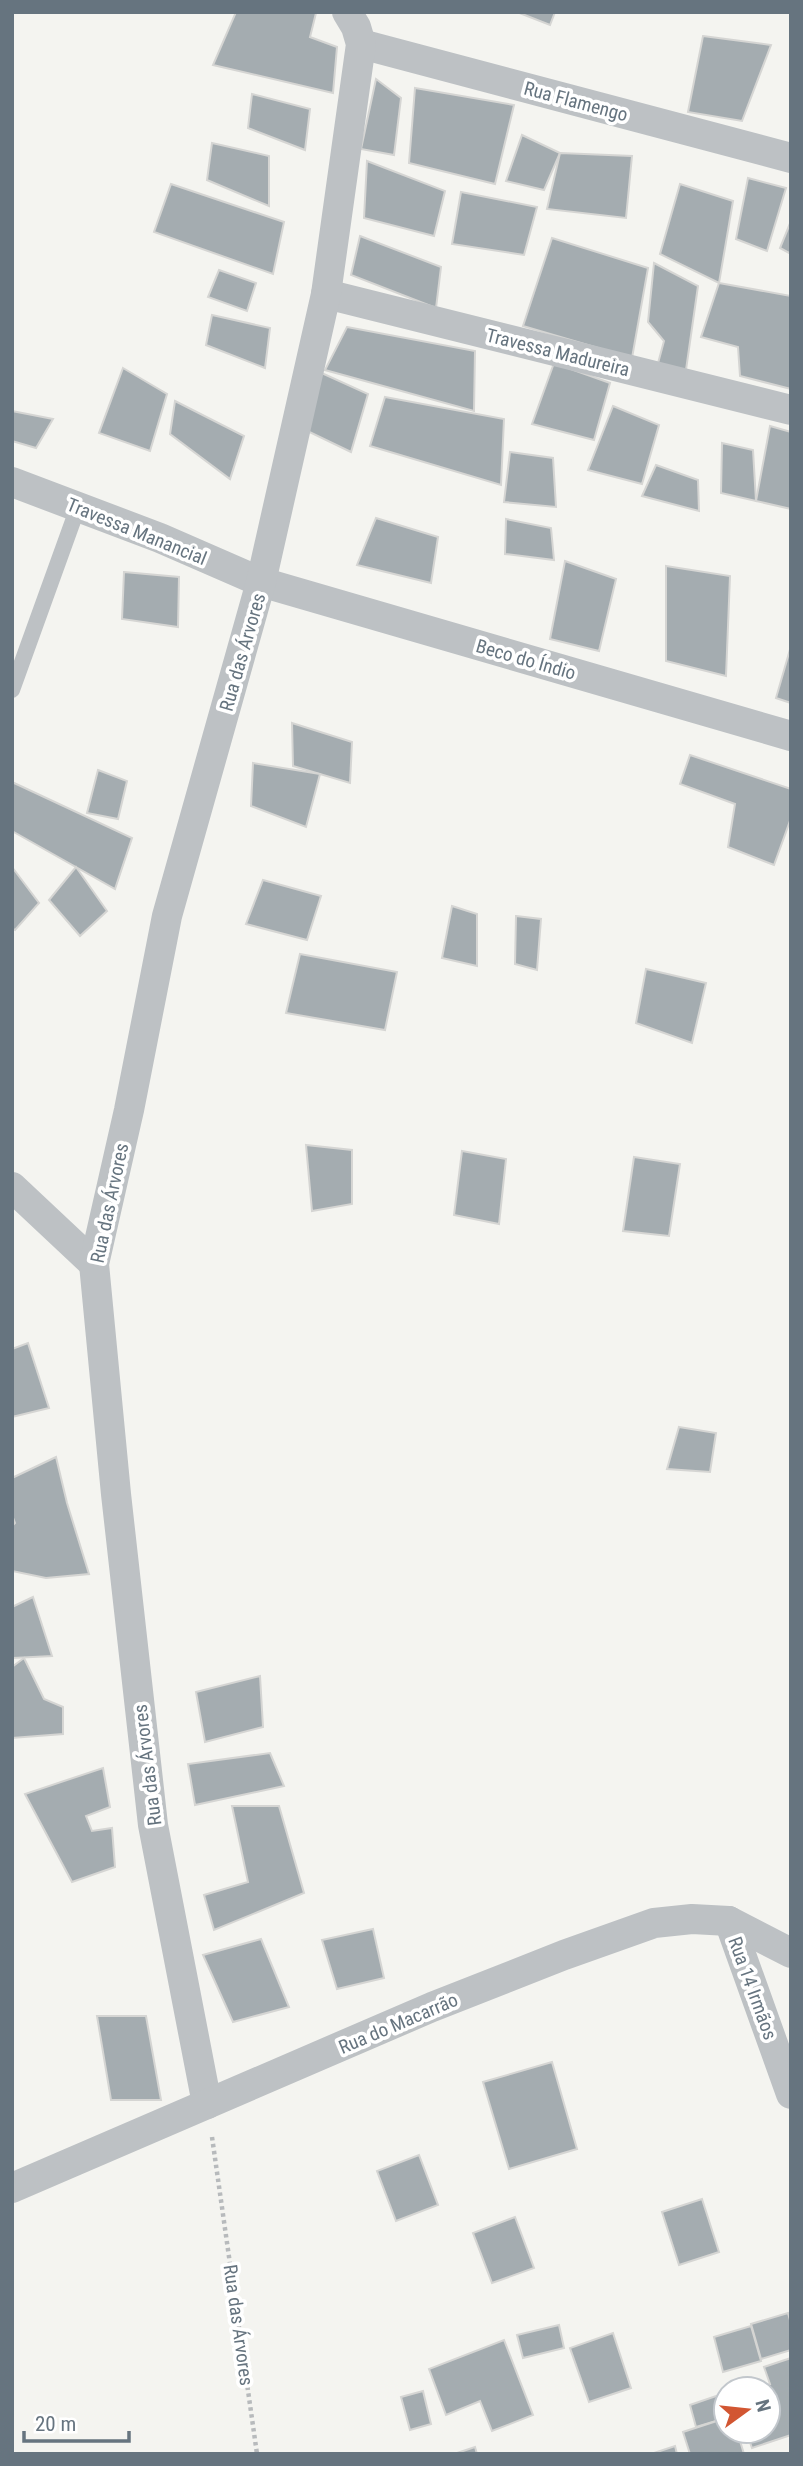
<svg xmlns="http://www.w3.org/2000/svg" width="803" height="2466" font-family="'Roboto Condensed',sans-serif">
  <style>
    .building { fill: #a4acb0; stroke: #d5d5d3; stroke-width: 2 }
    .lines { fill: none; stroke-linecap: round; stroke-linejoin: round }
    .path { stroke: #b7babc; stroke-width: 4.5; stroke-dasharray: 3.5 3.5; stroke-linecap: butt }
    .lane { stroke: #bdc1c4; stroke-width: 16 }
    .street { stroke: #bdc1c4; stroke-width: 30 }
    .labels { text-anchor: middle; stroke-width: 7; stroke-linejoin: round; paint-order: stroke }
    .street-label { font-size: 19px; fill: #66747f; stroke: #fff }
  </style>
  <rect width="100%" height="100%" fill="#f4f4f0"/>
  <g class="building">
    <path d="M236,12l80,1 -6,24 27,10 -4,46 -120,-28z"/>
    <path d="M517,12h38l-5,13z"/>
    <path d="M703,36l68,9 -29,76 -54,-9z"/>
    <path d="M376,79l25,19 -7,57 -33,-6z"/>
    <path d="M415,88l99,17 -19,79 -86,-21z"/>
    <path d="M252,94l58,15 -5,41 -57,-22z"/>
    <path d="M522,135l38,18 -16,37 -38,-9z"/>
    <path d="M212,143l57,13v50l-62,-26z"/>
    <path d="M560,153l72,3 -6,62 -79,-9z"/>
    <path d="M367,161l78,30 -11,45 -70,-18z"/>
    <path d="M748,178l38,10 -19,63 -31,-12z"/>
    <path d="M171,184l113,38 -11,52 -119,-42z"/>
    <path d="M680,184l53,17 -14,82 -59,-29z"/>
    <path d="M461,192l76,15 -13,48 -72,-11z"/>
    <path d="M791,221v33l-11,-6z"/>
    <path d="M360,236l81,31 -5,41 -85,-33z"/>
    <path d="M552,238l96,30 -16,90 -109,-32z"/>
    <path d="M654,263l44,23 -12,84 -29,-3 7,-26 -16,-19z"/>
    <path d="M219,270l37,13 -9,28 -39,-14z"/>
    <path d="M719,283l72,13v93l-51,-13 -2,-29 -37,-10z"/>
    <path d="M212,315l58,13 -5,40 -59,-23z"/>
    <path d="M347,327l128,24 -1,60 -149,-41z"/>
    <path d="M554,363l56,20 -16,57 -62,-16z"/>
    <path d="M123,368l44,26 -17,57 -51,-18z"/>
    <path d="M315,370l53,24 -17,58 -52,-25z"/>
    <path d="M385,397l119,22 -3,66 -131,-39z"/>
    <path d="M175,401l69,35 -14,43 -60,-45z"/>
    <path d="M613,406l46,19 -17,59 -54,-14z"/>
    <path d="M12,411l41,8 -17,29 -24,-7z"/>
    <path d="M770,426l21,6v77l-35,-8z"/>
    <path d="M722,443l31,7 3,51 -35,-8z"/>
    <path d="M510,452l43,6 3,49 -52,-5z"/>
    <path d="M656,465l42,15 1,31 -57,-15z"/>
    <path d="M376,518l62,19 -7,46 -74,-18z"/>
    <path d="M506,519l45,9 3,32 -49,-6z"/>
    <path d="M565,561l51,18 -17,72 -49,-12z"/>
    <path d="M666,566l64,10 -4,100 -60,-15z"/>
    <path d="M124,572l55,5 -1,50 -56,-8z"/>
    <path d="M791,646v57l-15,-5z"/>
    <path d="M292,723l60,19 -2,41 -57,-17z"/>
    <path d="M690,755l101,34v29l-17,47 -46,-18 7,-43 -55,-20z"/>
    <path d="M253,763l67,11 -14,53 -55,-21z"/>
    <path d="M98,770l29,11 -9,38 -31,-6z"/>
    <path d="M12,782l120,56 -17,51 -103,-58z"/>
    <path d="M12,867l27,36 -24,27 -3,-2z"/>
    <path d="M76,867l31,44 -27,25 -31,-36z"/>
    <path d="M263,880l58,16 -14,44 -61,-16z"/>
    <path d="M452,906l25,8v52l-35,-8z"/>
    <path d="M516,916l25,3 -4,51 -22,-6z"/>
    <path d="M300,954l97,18 -12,58 -99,-17z"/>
    <path d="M646,969l60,14 -14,60 -56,-20z"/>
    <path d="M306,1145l46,5v54l-40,7z"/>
    <path d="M462,1151l44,8 -7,65 -45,-9z"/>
    <path d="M634,1157l46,7 -11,72 -46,-5z"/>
    <path d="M28,1343l21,65 -37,9v-68z"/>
    <path d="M679,1427l37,6 -6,39 -43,-3z"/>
    <path d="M56,1457l11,46 22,71 -43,4 -34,-7v-45l3,-3 -3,-8v-37z"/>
    <path d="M33,1597l19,59 -39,2 -1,-51z"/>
    <path d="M24,1658l20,41 19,8v27l-51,4v-71z"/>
    <path d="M260,1676l3,51 -58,15 -9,-50z"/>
    <path d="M270,1753l14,33 -89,19 -7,-41z"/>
    <path d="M103,1768l7,39 -24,9 6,15 20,-3 3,39 -43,15 -47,-88z"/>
    <path d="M232,1806h47l25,87 -90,37 -10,-35 44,-13z"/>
    <path d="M373,1929l11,49 -47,11 -15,-49z"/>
    <path d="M261,1939l28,68 -56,15 -30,-67z"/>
    <path d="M97,2016h49l15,84h-50z"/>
    <path d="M552,2062l25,87 -68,20 -26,-87z"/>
    <path d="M419,2155l19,50 -42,16 -19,-50z"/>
    <path d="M702,2199l17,53 -40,13 -17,-53z"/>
    <path d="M515,2217l19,51 -42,15 -19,-50z"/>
    <path d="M788,2313l3,11v26l-30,9 -10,-35z"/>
    <path d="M559,2325l5,23 -41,10 -6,-23z"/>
    <path d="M751,2326l10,35 -38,11 -9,-35z"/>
    <path d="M613,2333l18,55 -42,14 -19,-54z"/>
    <path d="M504,2340l29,75 -41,16 -12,-30 -34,14 -17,-46z"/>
    <path d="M791,2358v77l-39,13 -6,-17h22v-42h-13l15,-5 -6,-17z"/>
    <path d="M423,2391l8,33 -21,6 -9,-33z"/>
    <path d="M719,2395l7,23 -30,9 -6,-22z"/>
    <path d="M726,2418v13h11l7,23h-54l-7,-22z"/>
    <path d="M675,2446l2,8h-26z"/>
    <path d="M475,2447l2,7h-23z"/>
  </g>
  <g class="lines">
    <path class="path" d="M212,2137l45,317"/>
    <path class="lane" d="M12,690l66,-183"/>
    <g class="street">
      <path d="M361,44l430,114"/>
      <path d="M326,294l465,116"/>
      <path d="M12,482l148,56 101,44 530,154"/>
      <path d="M12,1187l82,77"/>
      <path d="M729,1921l62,173"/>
      <path d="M207,2104l-54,-279 -37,-331 -22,-230 35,-154 38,-194 94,-334 65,-288 35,-250 -5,-17 -9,-15"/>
      <path d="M12,2188l420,-181 132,-52 90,-32 38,-4 37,2 62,32"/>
    </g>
  </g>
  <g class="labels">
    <g class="street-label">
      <text transform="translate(576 101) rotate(15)" y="7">Rua Flamengo</text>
      <text transform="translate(558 352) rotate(14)" y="7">Travessa Madureira</text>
      <text transform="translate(137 531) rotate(22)" y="7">Travessa Manancial</text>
      <text transform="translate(242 652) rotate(-74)" y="7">Rua das Árvores</text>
      <text transform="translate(526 659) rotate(16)" y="7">Beco do Índio</text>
      <text transform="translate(109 1203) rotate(-78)" y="7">Rua das Árvores</text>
      <text transform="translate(147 1765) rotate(-97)" y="7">Rua das Árvores</text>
      <text transform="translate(753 1988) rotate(70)" y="7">Rua 14 Irmãos</text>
      <text transform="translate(398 2023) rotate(-23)" y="7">Rua do Macarrão</text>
      <text transform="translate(239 2325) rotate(82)" y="7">Rua das Árvores</text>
    </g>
  </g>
  <rect width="803" height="2466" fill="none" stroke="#66747f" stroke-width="28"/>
  <g transform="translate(747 2410) rotate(75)"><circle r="33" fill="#ffffff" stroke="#c2c7cc" stroke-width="2"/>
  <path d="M0-5L12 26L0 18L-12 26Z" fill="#d25632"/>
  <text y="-10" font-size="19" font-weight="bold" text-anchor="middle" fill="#66747f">N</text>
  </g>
  <path d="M24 2431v10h105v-10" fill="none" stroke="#66747f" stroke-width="3.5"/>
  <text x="35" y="2431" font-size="21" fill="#66747f" stroke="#ffffff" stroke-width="5" paint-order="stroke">20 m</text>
</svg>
